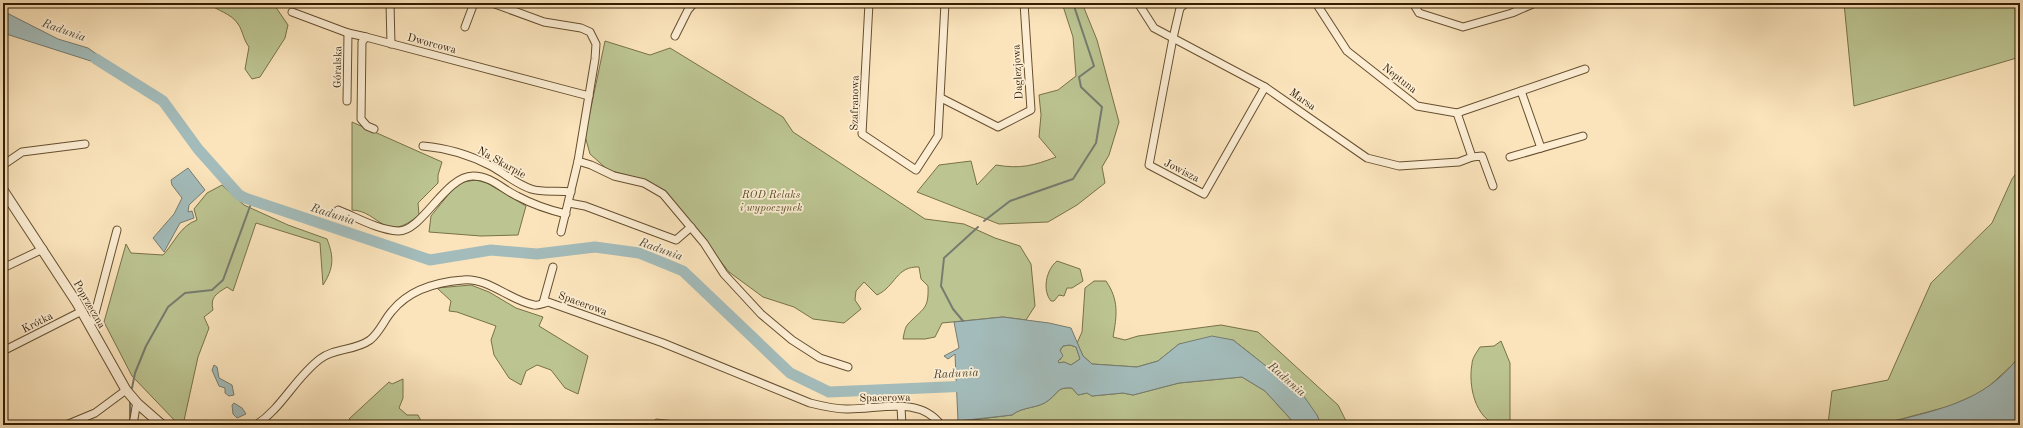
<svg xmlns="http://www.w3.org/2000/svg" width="2023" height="428" font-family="'Old Standard TT',serif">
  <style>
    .green { fill: #bcc592; stroke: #787149 }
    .water { fill: #a3bcbb; stroke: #767c70; fill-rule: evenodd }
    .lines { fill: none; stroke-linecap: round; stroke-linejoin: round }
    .stream { stroke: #767c70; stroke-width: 2 }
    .river { stroke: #a3bcbb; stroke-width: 11 }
    .minor-casing { stroke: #654f2f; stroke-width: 9 }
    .tertiary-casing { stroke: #654f2f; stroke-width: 11 }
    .minor { stroke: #fcedd3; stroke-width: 7 }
    .tertiary { stroke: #fcedd3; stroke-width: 9 }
    .labels { text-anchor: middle; stroke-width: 3.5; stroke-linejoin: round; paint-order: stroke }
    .street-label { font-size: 11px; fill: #331d00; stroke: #fcedd3 }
    .park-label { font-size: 11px; font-style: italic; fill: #5c4f2c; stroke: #fcedd3 }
    .water-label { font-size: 12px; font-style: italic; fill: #554d38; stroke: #fcedd3 }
  </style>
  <rect width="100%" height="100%" fill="#fbe4bc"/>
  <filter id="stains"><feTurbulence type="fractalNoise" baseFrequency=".005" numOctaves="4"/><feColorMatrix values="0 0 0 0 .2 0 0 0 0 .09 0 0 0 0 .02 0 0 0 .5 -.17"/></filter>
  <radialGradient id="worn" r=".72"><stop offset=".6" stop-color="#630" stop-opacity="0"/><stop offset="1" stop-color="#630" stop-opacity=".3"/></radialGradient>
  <g class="green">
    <path d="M208,3h65l15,22 -3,13 -25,39 -8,2 -7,-10 4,-22c-6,-8 -6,-16 -11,-23 -7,-11 -21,-13 -30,-21z"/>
    <path d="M1062,3h20l15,37 22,82 -10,33 -7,12 3,16 -28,22 -29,17 -49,2 -82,-32 22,-27 32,-4 6,24 19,-20c24,4 37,1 60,-8l-17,-20 2,-22 -2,-20 19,-5 18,-14 -3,-39z"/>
    <path d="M1844,3h176v54l-166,49z"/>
    <path d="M605,41l45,14 20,-7 113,69 10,15 132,87 39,5 31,14 25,8 11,18 4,42 -9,14 -23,-3 -61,6 -7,14 -10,2h-22c1,-5 2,-12 5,-15 15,-16 21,-14 20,-38l-7,-7 -2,-12c-23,-1 -23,19 -42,28l-13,-13 -8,9 -1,9 6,9 -17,14 -31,-4 -19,-12 -31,-10 -34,-25 -63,-81 -21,-11 -37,-10 -18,-16 -5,-18z"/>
    <path d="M352,122l90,40 -4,13v8l-20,20 1,12c-35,30 -39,-4 -67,-5z"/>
    <path d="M2020,168v187l-7,9 -29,27 -34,15 -71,19 -51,-1 4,-33 56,-11 43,-97 61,-60 20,-44z"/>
    <path d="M476,180l11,3 39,23 -8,29 -37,1 -52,-4 2,-16 21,-26 11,-8z"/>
    <path d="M222,185l22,20 44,20 39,14c7,18 7,29 -4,46l-3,-42 -64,-20 -23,68 -6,-4c-11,7 -17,10 -14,23l-9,7 5,11 -11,29 -15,68h-4l-47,-49 -28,-54 22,-78 5,9 32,2c12,-13 17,-29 34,-35l-3,-11 13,-16z"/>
    <path d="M1057,261l23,8 3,12 -11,7h-5l-3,8 -5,-1 -5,6h-3c-9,-11 -5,-31 6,-40z"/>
    <path d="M1094,281h12c13,19 11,34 7,56l12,3 13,-4 83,-11 37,7 80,73 10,20h-27l-4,-10 -61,-57 -23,-18 -54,4 -21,17 -21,6 -45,-3 -9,-8 -6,-13 5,-11 3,-44z"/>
    <path d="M471,285l18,7 27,16 27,9 -4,9 49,30 -10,38 -13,-6 -14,-18 -14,-5 -11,6 -5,14 -12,-7 -15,-23 -3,-15 5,-14 -39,-14 -8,-1 2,-10 -14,-13z"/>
    <path d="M1501,341l9,22v62c-3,0 -9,1 -12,0 -23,-6 -30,-40 -26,-61 0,-6 5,-12 8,-17l14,-1z"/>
    <path d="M1070,345l6,2 4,12 -9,6 -7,-3 -5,1 -2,-2 4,-2 -1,-8 3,-5z"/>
    <path d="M1242,377l23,14 31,34h-347v-2l63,-8c11,-9 26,-6 37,-15 10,-8 8,-13 23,-12l6,7 9,-2 5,3 31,-3 10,2 46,-12z"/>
    <path d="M403,379v19l-4,10 8,7h11l5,10h-65l-9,-6 40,-37 3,2z"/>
    <path d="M656,419l20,2 8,4h-35z"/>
  </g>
  <g class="water">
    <path d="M3,11l55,28 30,9 31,22 -116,-37z"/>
    <path d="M188,168l17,22 -16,15 -1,7 4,-1 2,7 -14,5 -16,29 -11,-14 21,-24 8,-16 -10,-13 -1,-5z"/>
    <path d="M1003,317l46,6 22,5 12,28 9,8 45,3 21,-6 21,-17 33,-8 21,4 70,55 14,20 4,10h-25l-31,-34 -23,-14 -63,6 -46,12 -10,-2 -31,3 -5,-3 -9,2 -6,-7c-15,-1 -13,4 -23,12 -11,9 -26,6 -37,15l-54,6 -3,-67 -7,5 -4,-3 15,-8 -5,-26zM1070,345l6,2 4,12 -9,6 -7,-3 -5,1 -1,-2 5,-5 -3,-6 3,-4z"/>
    <path d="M2020,355v70h-141c55,-15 106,-21 141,-70z"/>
    <path d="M214,365l3,2 2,11 13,7 2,10 -5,1 -4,-3v-5l-6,-2 -7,-16z"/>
    <path d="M234,403l8,5 4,6 -9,4 -4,-4 -1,-9z"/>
  </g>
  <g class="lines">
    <g class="stream">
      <path d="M984,221l26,-20 63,-22 23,-36 6,-36 -21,-20 -2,-10 15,-11 -21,-63"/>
      <path d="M963,321l-10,-12 -12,-23 3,-28 34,-31"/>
      <path d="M132,388l3,-15 11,-27 22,-39 17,-14 27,-3 11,-10 29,-79"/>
      <path d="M130,424v-22"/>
    </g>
    <path class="river" d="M96,59l67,42 35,48 41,46 6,3 185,62 61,-10 46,4 58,-7 44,6 44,18 107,102 39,19 141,-6"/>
    <defs>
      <g id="minor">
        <path d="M390,3l1,41"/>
        <path d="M492,3l52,19 37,6 9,4 6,12 -1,15 -17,102 -17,71"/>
        <path d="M869,3l-7,131 54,36 22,-34 7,-133"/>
        <path d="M1138,3l16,25 111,59 102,71 32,8 60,-4 13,-5 -15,-44"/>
        <path d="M1186,3l-6,5 -7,30 -24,127 55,29 61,-107"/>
        <path d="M1316,3l31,48 70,55 40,7 128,-44"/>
        <path d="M1413,3l6,10 44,14 49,-14 23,-10"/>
        <path d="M292,12l56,21"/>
        <path d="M465,27l9,-24"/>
        <path d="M675,36l13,-26 6,-7"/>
        <path d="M1521,91l20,57"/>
        <path d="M941,98l57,29 33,-17 -7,-107"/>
        <path d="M347,101l1,-68 18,4"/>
        <path d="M374,129l-7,-3 -6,-7 1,-77 4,-5 223,59"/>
        <path d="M423,146c23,2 47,9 68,20 13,7 25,18 40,23 12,4 27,1 40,3"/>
        <path d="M1472,157l10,-1 11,30"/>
        <path d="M1510,157l73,-21"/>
        <path d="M578,161l13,4 23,11 30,7 19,11 41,49 20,31 37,40 31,26 28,18 28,9"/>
        <path d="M3,165l19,-13 63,-8"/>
        <path d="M569,203l16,3 91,34 15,-13"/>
        <path d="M338,210c18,7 40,20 60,21 24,1 47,-55 75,-55 18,0 29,13 44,20 15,8 32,14 49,18"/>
        <path d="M3,268l40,-19"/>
        <path d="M543,303l10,-36"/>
        <path d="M88,323l5,-2 24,-91"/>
        <path d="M3,351l79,-40"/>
        <path d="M901,407l1,18"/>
        <path d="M66,425l29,-12 31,-23"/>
        <path d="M133,425l3,-18 2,-3"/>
        <path d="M256,425c26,-17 39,-47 64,-66 14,-11 35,-8 50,-19 10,-8 14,-20 22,-29 17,-21 45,-29 71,-31 24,-3 48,21 71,25 4,1 10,-2 14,-3l115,41 147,60c12,3 24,6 36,6 32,1 73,-14 95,16"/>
      </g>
      <path id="tertiary" d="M3,190l74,113 49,87 12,14 24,21"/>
    </defs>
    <use href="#minor" class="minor-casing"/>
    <use href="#tertiary" class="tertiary-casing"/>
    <use href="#minor" class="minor"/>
    <use href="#tertiary" class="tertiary"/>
  </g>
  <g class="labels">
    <g class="street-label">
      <text transform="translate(432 43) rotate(15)" y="4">Dworcowa</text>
      <text transform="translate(337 67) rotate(-89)" y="4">Góralska</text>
      <text transform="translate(1017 72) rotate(-93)" y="4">Daglezjowa</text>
      <text transform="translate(1400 78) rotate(38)" y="4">Neptuna</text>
      <text transform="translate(1303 99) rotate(35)" y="4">Marsa</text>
      <text transform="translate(854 103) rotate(-89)" y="4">Szafranowa</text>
      <text transform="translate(502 162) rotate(29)" y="4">Na Skarpie</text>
      <text transform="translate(1182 170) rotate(27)" y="4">Jowisza</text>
      <text transform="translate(583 303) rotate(20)" y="4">Spacerowa</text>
      <text transform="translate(90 304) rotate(60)" y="4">Poprzeczna</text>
      <text transform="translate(37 322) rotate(-27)" y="4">Krótka</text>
      <text transform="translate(885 397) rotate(-1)" y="4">Spacerowa</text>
    </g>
    <g class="park-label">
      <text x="771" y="198">ROD Relaks<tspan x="771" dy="13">i wypoczynek</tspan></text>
    </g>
    <g class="water-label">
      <text transform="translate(64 30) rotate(20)" y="4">Radunia</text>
      <text transform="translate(333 214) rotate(18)" y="4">Radunia</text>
      <text transform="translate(661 249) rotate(20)" y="4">Radunia</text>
      <text transform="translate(956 373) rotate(-3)" y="4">Radunia</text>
      <text transform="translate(1287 379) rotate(41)" y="4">Radunia</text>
    </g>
  </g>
  <rect width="2023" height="428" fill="none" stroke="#fbe4bc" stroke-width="16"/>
  <rect x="4" y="4" width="2015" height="420" fill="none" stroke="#331d00" stroke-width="2"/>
  <rect x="8" y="8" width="2007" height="412" fill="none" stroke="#331d00"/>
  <rect width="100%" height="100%" filter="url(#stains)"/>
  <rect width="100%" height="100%" fill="url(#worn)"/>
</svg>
